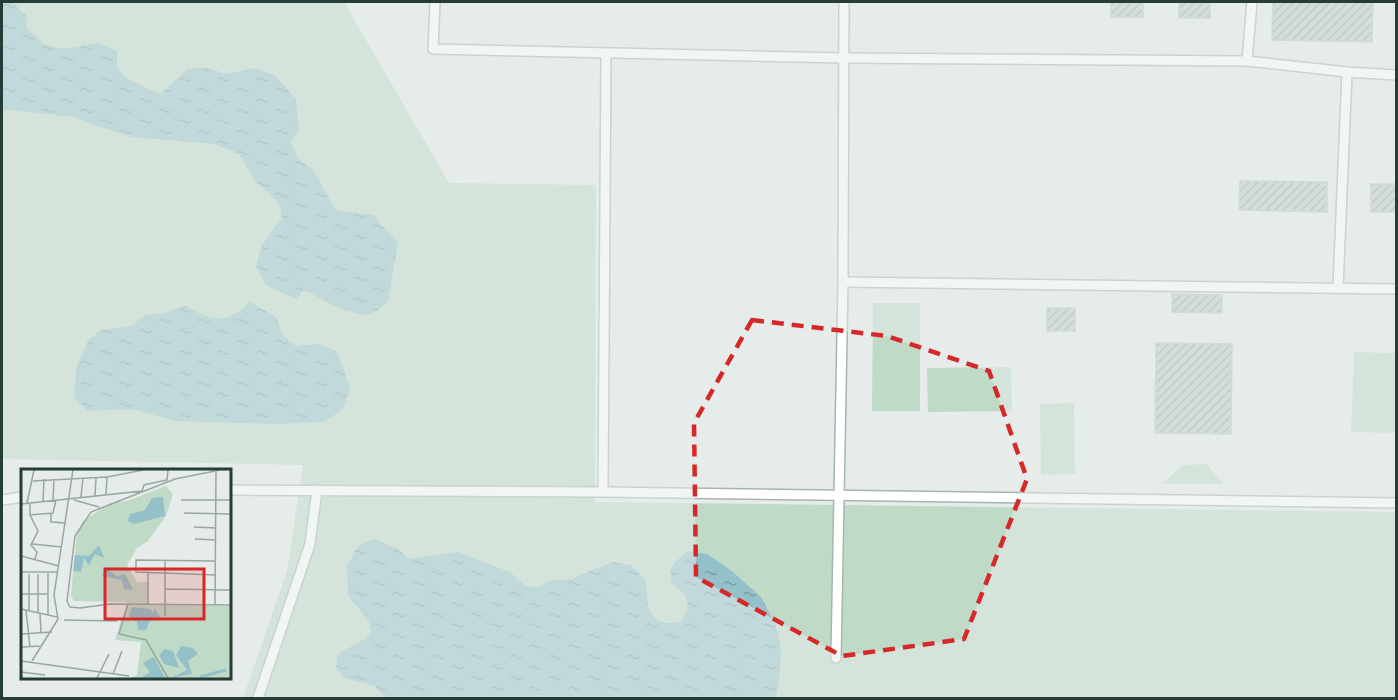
<svg xmlns="http://www.w3.org/2000/svg" width="1398" height="700" font-family="'Work Sans',sans-serif">
  <style>
    .green { fill: #c0dac8 }
    .water { fill: url(#water-ripples) }
    .building { fill: url(#building-hatch); stroke: #b8c5c0; stroke-width: 1.5 }
    .lines { fill: none; stroke-linecap: round; stroke-linejoin: round }
    .service-casing { stroke: #a8b4b0; stroke-width: 12 }
    .service { stroke: #fff; stroke-width: 9 }
    .marked { fill: none; stroke: #d62828; stroke-width: 4.5; stroke-dasharray: 12 8; stroke-linejoin: round }
    .inset-river { fill: none; stroke: #94c0ca; stroke-width: 3 }
    .inset-road { fill: none; stroke: #99a6a1; stroke-width: 1.5 }
    .view { fill: #d62828; fill-opacity: 0.15; stroke: #d62828; stroke-width: 3 }
    .inset-edge { fill: none; stroke: #263c36; stroke-width: 3 }
  </style>
  <defs>
    <pattern id="water-ripples" width="26" height="14" patternUnits="userSpaceOnUse" patternTransform="scale(1.5)"><rect width="26" height="14" fill="#94c0ca"/><path d="M2 4q2-2 4 0t4 0M15 11q2-2 4 0t4 0" fill="none" stroke="#799da5"/></pattern>
    <pattern id="building-hatch" width="6" height="6" patternUnits="userSpaceOnUse" patternTransform="scale(1.5)"><rect width="6" height="6" fill="#bdc9c5"/><path d="M-1 1l2-2M0 6l6-6M5 7l2-2" fill="none" stroke="#99a4a1"/></pattern>
  </defs>
  <rect width="100%" height="100%" fill="#e5ece9"/>
  <g class="green">
    <path d="M2,2h342l105,181 147,2 -1,317 801,10v186h-1153l44,-127 16,-106 -301,-6z"/>
    <path d="M873,303h47v108h-48z"/>
    <path d="M1354,352l42,1v80l-45,-1z"/>
    <path d="M1011,367l1,44 -84,1 -1,-44z"/>
    <path d="M1074,403l1,71 -34,1 -1,-71z"/>
    <path d="M1207,464l16,20h-60l19,-19z"/>
  </g>
  <g class="water">
    <path d="M2,2h11l14,15v12l18,16 18,4 34,-6 20,8v15l9,12 34,16 28,-25 20,-1 19,6 28,-6 21,8 20,23 3,32 -8,10 6,17 17,13 17,31 7,9 35,4 25,28 -10,58 -11,10 -13,4 -21,-5 -39,-20 -8,9 -30,-14 -10,-19 6,-21 20,-27 -4,-16 -24,-22 -15,-26 -25,-10 -84,-7 -57,-20 -71,-8z"/>
    <path d="M250,302l27,16 5,17 14,11 24,-2 17,8 13,35 -7,22 -19,13 -48,2 -100,-3 -44,-12 -45,2 -13,-14 3,-32 12,-26 13,-9 29,-4 14,-11 21,-2 19,-8c26,17 41,20 65,-3z"/>
    <path d="M373,539l27,11 9,9 49,-7 52,20 16,14 12,1 10,-6 24,-2 40,-17 19,3 15,15c1,25 1,48 34,42 13,-17 9,-26 -8,-38 -5,-19 3,-23 17,-33l18,3 26,18 28,25 15,29 5,24 -2,32 -3,14 -6,2h-385l-10,-12 -30,-8 -9,-9 1,-14c13,-10 24,-10 34,-23l-2,-11 -21,-25 -1,-30 11,-20z"/>
  </g>
  <g class="building">
    <rect x="1111" y="2" width="32" height="15"/>
    <rect x="1179" y="2" width="31" height="16"/>
    <path d="M1273,2h100l-1,40 -100,-2z"/>
    <path d="M1240,181l87,1v30l-88,-2z"/>
    <rect x="1371" y="184" width="25" height="28"/>
    <path d="M1172,294l50,1v18l-50,-1z"/>
    <rect x="1047" y="308" width="28" height="23"/>
    <path d="M1156,343l76,1 -1,90 -76,-1z"/>
  </g>
  <g class="lines">
    <defs>
      <g id="service">
        <path d="M435,2l-2,47 410,9 404,3 100,11 49,3"/>
        <path d="M1247,61l5,-59"/>
        <path d="M843,282l553,7"/>
        <path d="M1338,288l9,-216"/>
        <path d="M230,490l373,2 793,11"/>
        <path d="M603,492l3,-438"/>
        <path d="M2,500l20,-3"/>
        <path d="M836,658l7,-376 1,-280"/>
        <path d="M258,698l52,-154 7,-54"/>
      </g>
    </defs>
    <use href="#service" class="service-casing"/>
    <use href="#service" class="service"/>
  </g>
  <path d="M0 0H1398V700H0ZM752,320l135,16 102,35 38,108 -63,160 -122,17 -146,-79 -2,-154z" fill="#e5ece9" fill-opacity=".55" fill-rule="evenodd"/>
  <path class="marked" d="M752,320l135,16 102,35 38,108 -63,160 -122,17 -146,-79 -2,-154z"/>
  <g transform="translate(21 469)">
    <rect width="210" height="210" fill="#e5ece9"/>
    <path d="M145,17l7,8 -7,22 -18,25 -11,7 -10,17 10,17h11v23l83,1v72h-100l6,-3 4,-33 -26,-2 12,-38 -53,-1 -3,-5 6,-64 6,-11 27,-18 17,-2z" fill="#c0dac8"/>
    <path d="M142,28l2,19 -31,8 -6,-3 2,-7 15,-4 7,-12zM78,76l5,13 -9,-4 -6,11 -5,-7 -3,14 -8,-1 2,-16 14,1zM85,100l11,7 8,-2 8,16 -9,-1 -2,-9 -20,-4zM111,138l18,2 3,4 2,-5 5,10 -10,2 -4,10h-8l-1,-8 -8,-6zM160,177l12,2 5,6 -10,7 4,13 -21,4 16,-8 -11,-15zM144,180l8,2 6,17 -15,-4 -5,-9zM132,188l2,2 10,19h-24l9,-6 -7,-9z" fill="#94c0ca"/>
    <path class="inset-river" d="M179,208l26,-7"/>
    <path class="inset-road" d="M199,1l-45,9 -84,33 -16,24 -8,65 3,6 10,1 30,-4 121,1M12,12l74,-4M85,26l1,-18 36,-7M74,27l1,-18M60,28l2,-19M32,31l1,-20M53,31l25,7M160,31h50M22,33l1,-23M6,34l7,-33M9,34v12l8,16 -7,14 6,7 -2,7M0,35l121,-13 2,-6 23,-5 1,-10M163,44l47,1M30,45v8l15,1M9,46l23,-2 3,-13M173,58l22,1M174,70l21,1M11,75l30,3M0,87l38,10M0,103h37M8,105v37M17,105v39M194,106l-79,-3v-12l79,1M144,120l66,1M0,125h26M107,135l-9,30 27,6 22,38M127,135v-31M194,135l1,-134M0,140l36,8M5,141l4,37M19,145l1,18M27,146v-42M144,147v-56M43,151l53,1M0,165l31,-2M0,178l21,-1M0,192l108,15M11,192l26,-42 -4,-24 19,-125M0,203l24,3M92,205l9,-23M76,209l12,-24"/>
    <path class="view" d="M84,100h99v50h-99z"/>
    <rect width="210" height="210" class="inset-edge"/>
  </g>
  <rect width="1398" height="700" fill="none" stroke="#263c36" stroke-width="6"/>
</svg>
